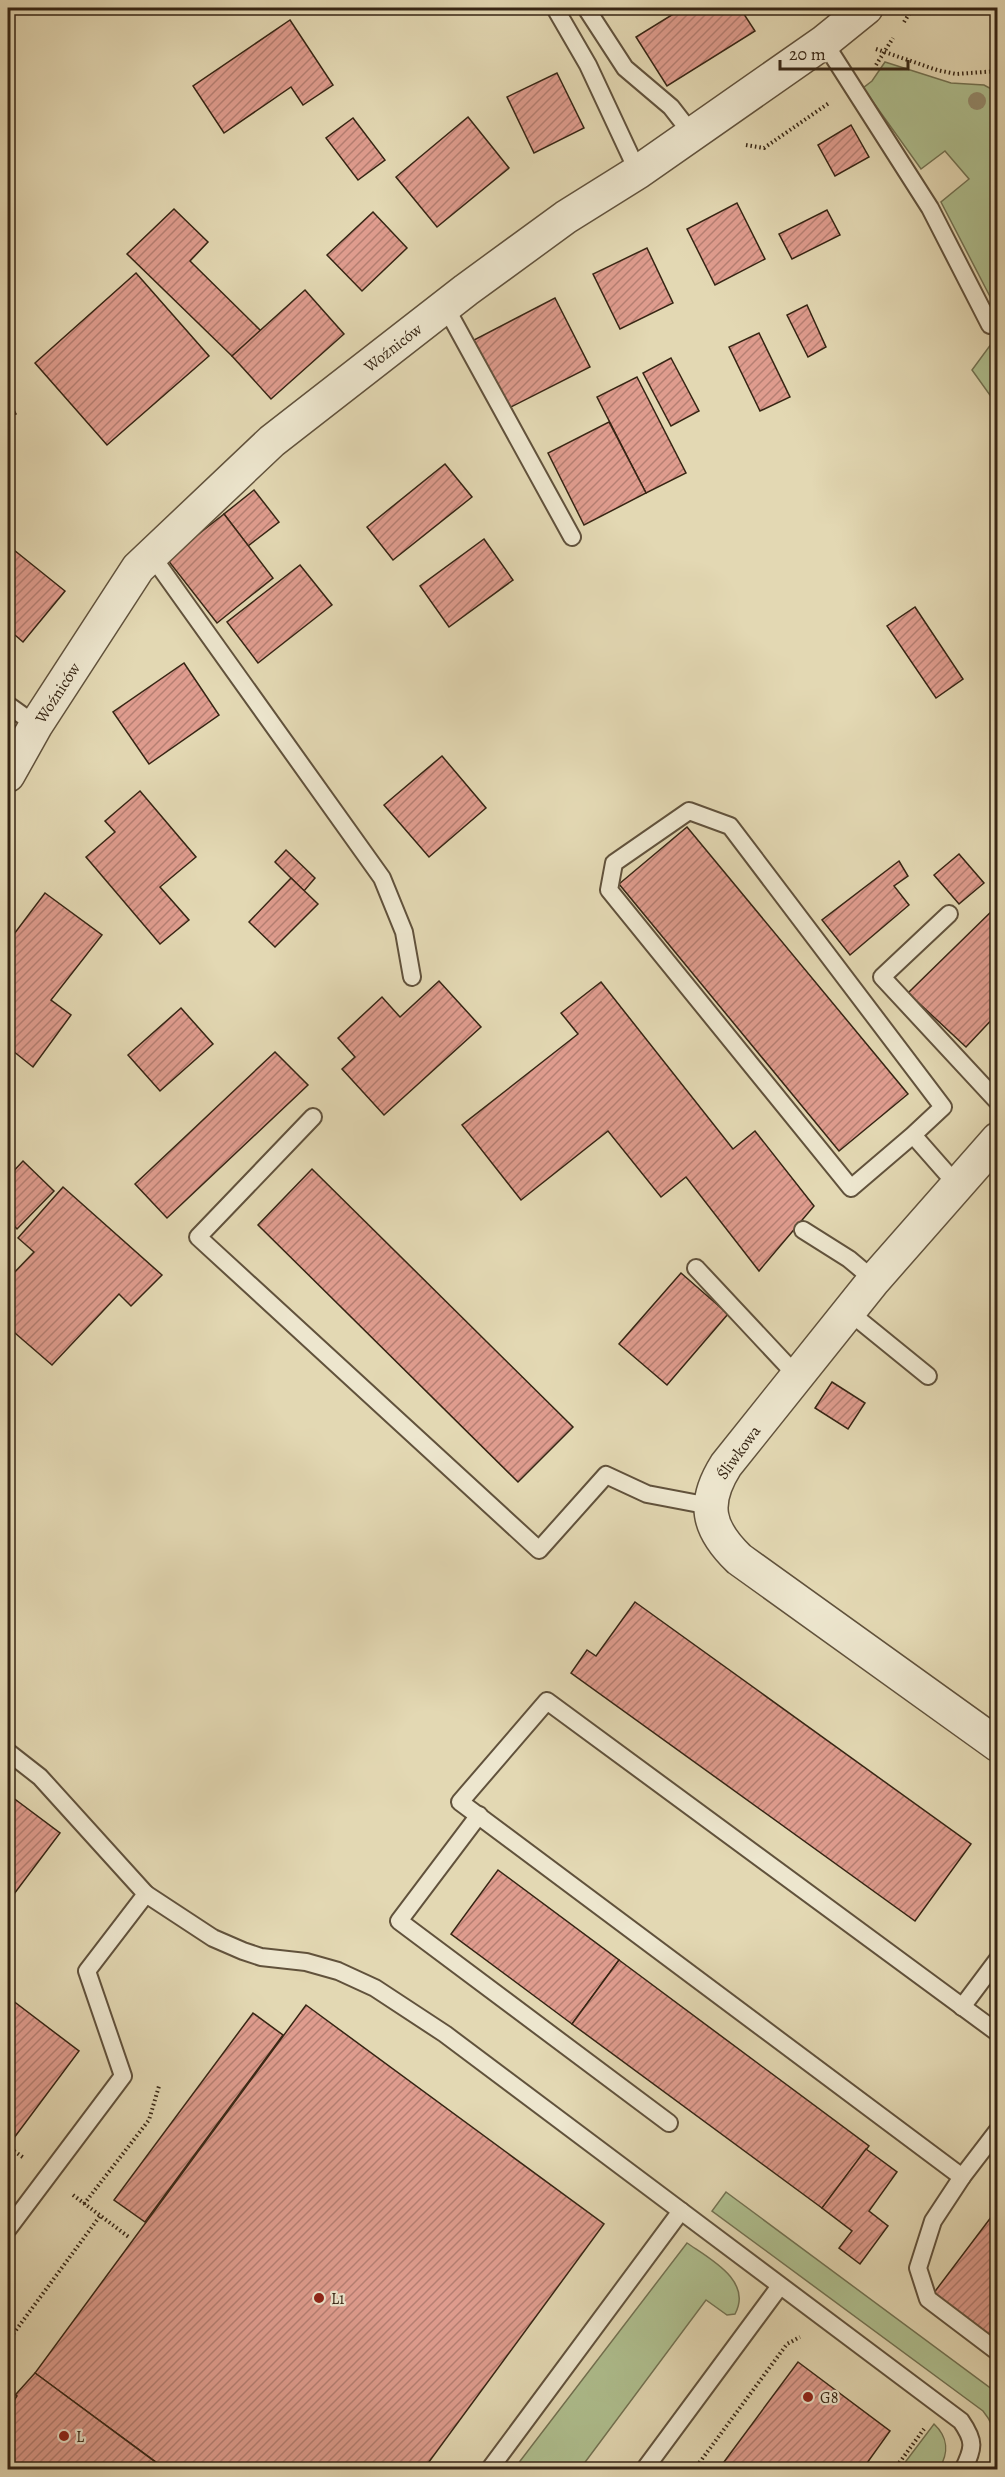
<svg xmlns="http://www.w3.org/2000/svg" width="1005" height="2477" font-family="Alegreya,serif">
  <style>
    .green { fill: #afc090; stroke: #727252; stroke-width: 1.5 }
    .building { fill: url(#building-hatch); stroke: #362514; stroke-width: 1.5 }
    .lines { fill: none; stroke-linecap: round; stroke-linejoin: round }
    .lane-casing { stroke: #61523c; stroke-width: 20 }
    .street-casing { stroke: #61523c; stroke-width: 36 }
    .path { stroke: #362514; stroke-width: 4; stroke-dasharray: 1.5 3; stroke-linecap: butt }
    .lane { stroke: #ede6ce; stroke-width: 16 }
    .street { stroke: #ede6ce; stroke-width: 33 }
    .tree { fill: #948b6d }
    .poi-dot { fill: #8f2418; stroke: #ede6ce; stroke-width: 2 }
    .labels { text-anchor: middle; stroke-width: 4.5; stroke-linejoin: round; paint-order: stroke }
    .street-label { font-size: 16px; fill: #362514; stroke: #ede6ce }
    .poi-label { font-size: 16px; fill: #362514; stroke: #ede6ce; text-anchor: start }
  </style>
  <defs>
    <pattern id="building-hatch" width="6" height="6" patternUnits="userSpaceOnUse" patternTransform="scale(1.5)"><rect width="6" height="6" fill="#df9c8e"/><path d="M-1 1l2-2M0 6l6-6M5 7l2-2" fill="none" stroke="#b67f73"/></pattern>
  </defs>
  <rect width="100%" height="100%" fill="#e3d8b3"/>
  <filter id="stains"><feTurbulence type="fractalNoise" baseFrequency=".00333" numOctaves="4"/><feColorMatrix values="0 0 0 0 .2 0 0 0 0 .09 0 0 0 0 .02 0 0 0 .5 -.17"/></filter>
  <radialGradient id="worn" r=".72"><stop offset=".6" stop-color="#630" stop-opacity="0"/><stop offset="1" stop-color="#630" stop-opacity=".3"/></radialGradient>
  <g class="green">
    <path d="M885,62l66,21 33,2 13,7 1,166 -7,6 6,12v34l-56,-108 28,-23 -24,-28 -24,18 -58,-81 9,-7z"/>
    <path d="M997,336v69l-25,-35z"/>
    <path d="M726,2192l271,201v76h-8c11,-21 9,-40 -6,-58l-271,-200z"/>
    <path d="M687,2243c23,16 66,38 48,71l-8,1 -21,-15 -126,169h-66z"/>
    <path d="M934,2424c14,13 15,29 5,45h-39z"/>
  </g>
  <g class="building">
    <path d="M683,8h57l15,23 -88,55 -31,-49z"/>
    <path d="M290,20l43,65 -30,20 -12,-18 -67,46 -31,-47z"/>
    <path d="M557,73l27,55 -50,25 -27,-56z"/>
    <path d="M468,117l41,51 -72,59 -41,-50z"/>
    <path d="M353,118l32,42 -27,20 -32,-42z"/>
    <path d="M851,125l18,32 -34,19 -17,-31z"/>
    <path d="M737,203l28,56 -50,26 -28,-56z"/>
    <path d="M174,209l34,33 -18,19 71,70 -29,25 -105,-102z"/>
    <path d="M827,210l13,25 -48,24 -13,-25z"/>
    <path d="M373,212l34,36 -45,43 -35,-36z"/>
    <path d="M647,248l26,55 -53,26 -27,-55z"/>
    <path d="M136,273l73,83 -102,89 -72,-82z"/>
    <path d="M305,290l39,44 -73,65 -39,-43z"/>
    <path d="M555,298l35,69 -83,42 -35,-68z"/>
    <path d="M807,305l19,42 -18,10 -21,-42z"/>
    <path d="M759,333l31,64 -30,14 -31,-64z"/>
    <path d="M671,358l28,53 -28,15 -28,-53z"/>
    <path d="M637,377l49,96 -40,20 -49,-96z"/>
    <path d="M8,398l8,16 -8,4z"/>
    <path d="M609,422l37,71 -62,32 -36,-72z"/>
    <path d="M445,464l27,33 -79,63 -26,-33z"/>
    <path d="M254,490l25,32 -31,24 -24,-32z"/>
    <path d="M224,514l49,64 -56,45 -50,-64z"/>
    <path d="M484,539l29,41 -64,47 -29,-41z"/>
    <path d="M9,546l56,45 -42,51 -15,-13z"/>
    <path d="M300,565l32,40 -74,58 -31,-41z"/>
    <path d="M915,607l48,72 -27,19 -49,-72z"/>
    <path d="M184,663l35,52 -70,49 -36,-52z"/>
    <path d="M442,756l44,52 -57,49 -45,-52z"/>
    <path d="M140,791l56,66 -36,30 29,33 -29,24 -74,-87 29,-25 -10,-11z"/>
    <path d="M687,827l221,267 -69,57 -220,-267z"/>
    <path d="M286,850l29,28 -11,13 -29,-29z"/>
    <path d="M959,854l25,29 -25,21 -25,-29z"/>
    <path d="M899,861l9,15 -14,10 15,19 -59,50 -28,-35z"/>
    <path d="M291,878l27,26 -43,43 -26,-25z"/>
    <path d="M45,893l57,42 -51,65 20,15 -38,52 -25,-20v-105z"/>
    <path d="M998,905v108l-32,34 -58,-54z"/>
    <path d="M439,981l42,46 -97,88 -42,-46 13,-12 -17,-19 44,-41 18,20z"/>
    <path d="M601,982l132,167 22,-18 59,75 -55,65 -73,-94 -25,20 -53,-66 -87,69 -59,-75 116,-91 -17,-21z"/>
    <path d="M181,1008l32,36 -53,47 -32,-36z"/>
    <path d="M275,1052l33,33 -141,133 -32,-34z"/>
    <path d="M23,1161l31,30 -37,38 -9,-10v-42z"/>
    <path d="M312,1169l261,258 -55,55 -260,-257z"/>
    <path d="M63,1187l99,88 -31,31 -12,-12 -67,71 -44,-38v-48l26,-27 -16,-14z"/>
    <path d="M681,1273l47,41 -61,71 -48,-41z"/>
    <path d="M832,1382l33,21 -17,26 -33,-21z"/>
    <path d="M635,1602l336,242 -56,77 -344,-248 16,-23 9,6z"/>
    <path d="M8,1794l52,39 -52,69z"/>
    <path d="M498,1870l121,90 -47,64 -121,-90z"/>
    <path d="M619,1960l250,186 -47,62 -250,-184z"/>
    <path d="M8,1997l71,54 -71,95z"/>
    <path d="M306,2005l298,219 -181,246h-256l-132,-97z"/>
    <path d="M253,2013l30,22 -138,187 -31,-22z"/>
    <path d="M866,2149l31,23 -28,39 19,15 -28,38 -21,-16 13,-17 -30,-23z"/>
    <path d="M998,2208v133l-1,1 -64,-48z"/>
    <path d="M798,2362l92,69 -28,39h-144z"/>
    <path d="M35,2373l131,97h-158v-67z"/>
    <path d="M8,2389l9,7 -9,14z"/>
  </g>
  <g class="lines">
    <defs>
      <g id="lane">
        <path d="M555,8l33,57 50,107"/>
        <path d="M586,8l39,60 46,39 21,27"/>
        <path d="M824,42l106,166 60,117"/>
        <path d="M445,306l127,231"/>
        <path d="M152,556l230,322 22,54 8,45"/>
        <path d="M8,705l28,20"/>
        <path d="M949,914l-67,63 116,125"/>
        <path d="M313,1117l-115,120 341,313 67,-75 41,19 63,12"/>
        <path d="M913,1135l30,-28 -213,-281 -41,-15 -75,52 -5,27 242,298 62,-53 44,50"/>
        <path d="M803,1230l46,29 25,21"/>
        <path d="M696,1268l101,108"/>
        <path d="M848,1311l80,65"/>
        <path d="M8,1752l32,25 106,117"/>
        <path d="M479,1815l-80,106 270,202"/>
        <path d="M962,2007l36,-48"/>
        <path d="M998,2033l-451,-332 -87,101 502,375 36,-47"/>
        <path d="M962,2177l-29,44 -15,47 10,31 70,53"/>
        <path d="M681,2211l280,210c14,20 13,27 2,49"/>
        <path d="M8,2229l115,-153 -36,-105 59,-77 67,44 30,13 18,6 45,5 32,9 37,17 70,46 236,177 -192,259"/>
        <path d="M644,2470l136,-184"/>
      </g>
      <g id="street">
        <path id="s1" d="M8,775l28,-50 102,-157 134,-127 194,-151 100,-73 72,-45 186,-130 42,-34"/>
        <path d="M998,1139l-124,141 -148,185c-24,38 -19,63 13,94l259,186"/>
      </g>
    </defs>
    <use href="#lane" class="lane-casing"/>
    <use href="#street" class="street-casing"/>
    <g class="path">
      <path d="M994,8l4,25"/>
      <path d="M904,22l9,-14"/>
      <path d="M876,49l61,21 19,4 42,-3"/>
      <path d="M876,65l17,-27"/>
      <path d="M746,145l18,3 65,-45"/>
      <path d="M14,2151l10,7"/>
      <path d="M73,2195l57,43"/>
      <path d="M84,2204l65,-84 10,-34"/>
      <path d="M8,2341l92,-125"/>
      <path d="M694,2470l93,-126 13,-7"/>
      <path d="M894,2470l30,-41"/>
    </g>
    <use href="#lane" class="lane"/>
    <use href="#street" class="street"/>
  </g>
  <circle class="tree" cx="977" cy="101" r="9"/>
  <g class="poi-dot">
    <circle cx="319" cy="2298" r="6"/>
    <circle cx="808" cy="2397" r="6"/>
    <circle cx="64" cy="2436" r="6"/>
  </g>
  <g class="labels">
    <g class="street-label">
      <text dy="6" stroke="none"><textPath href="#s1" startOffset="582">Woźniców</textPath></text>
      <text dy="6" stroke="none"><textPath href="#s1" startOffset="96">Woźniców</textPath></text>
      <text transform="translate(738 1452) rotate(-54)" y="6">Śliwkowa</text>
    </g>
    <g class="poi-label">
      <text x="331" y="2304">L1</text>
      <text x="820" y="2403">G8</text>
      <text x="76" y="2442">L</text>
    </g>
  </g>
  <rect width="1005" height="2477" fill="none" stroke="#e3d8b3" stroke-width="30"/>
  <rect x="9" y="9" width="987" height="2459" fill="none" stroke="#362514" stroke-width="3"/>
  <rect x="15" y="15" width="975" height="2447" fill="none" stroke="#362514" stroke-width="1.5"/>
  <path d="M780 60v9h128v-9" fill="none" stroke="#362514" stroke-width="3"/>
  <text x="789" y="60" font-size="18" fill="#362514" stroke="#ede6ce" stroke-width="4.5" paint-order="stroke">20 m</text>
  <rect width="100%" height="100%" filter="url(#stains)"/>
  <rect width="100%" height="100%" fill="url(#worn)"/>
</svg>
